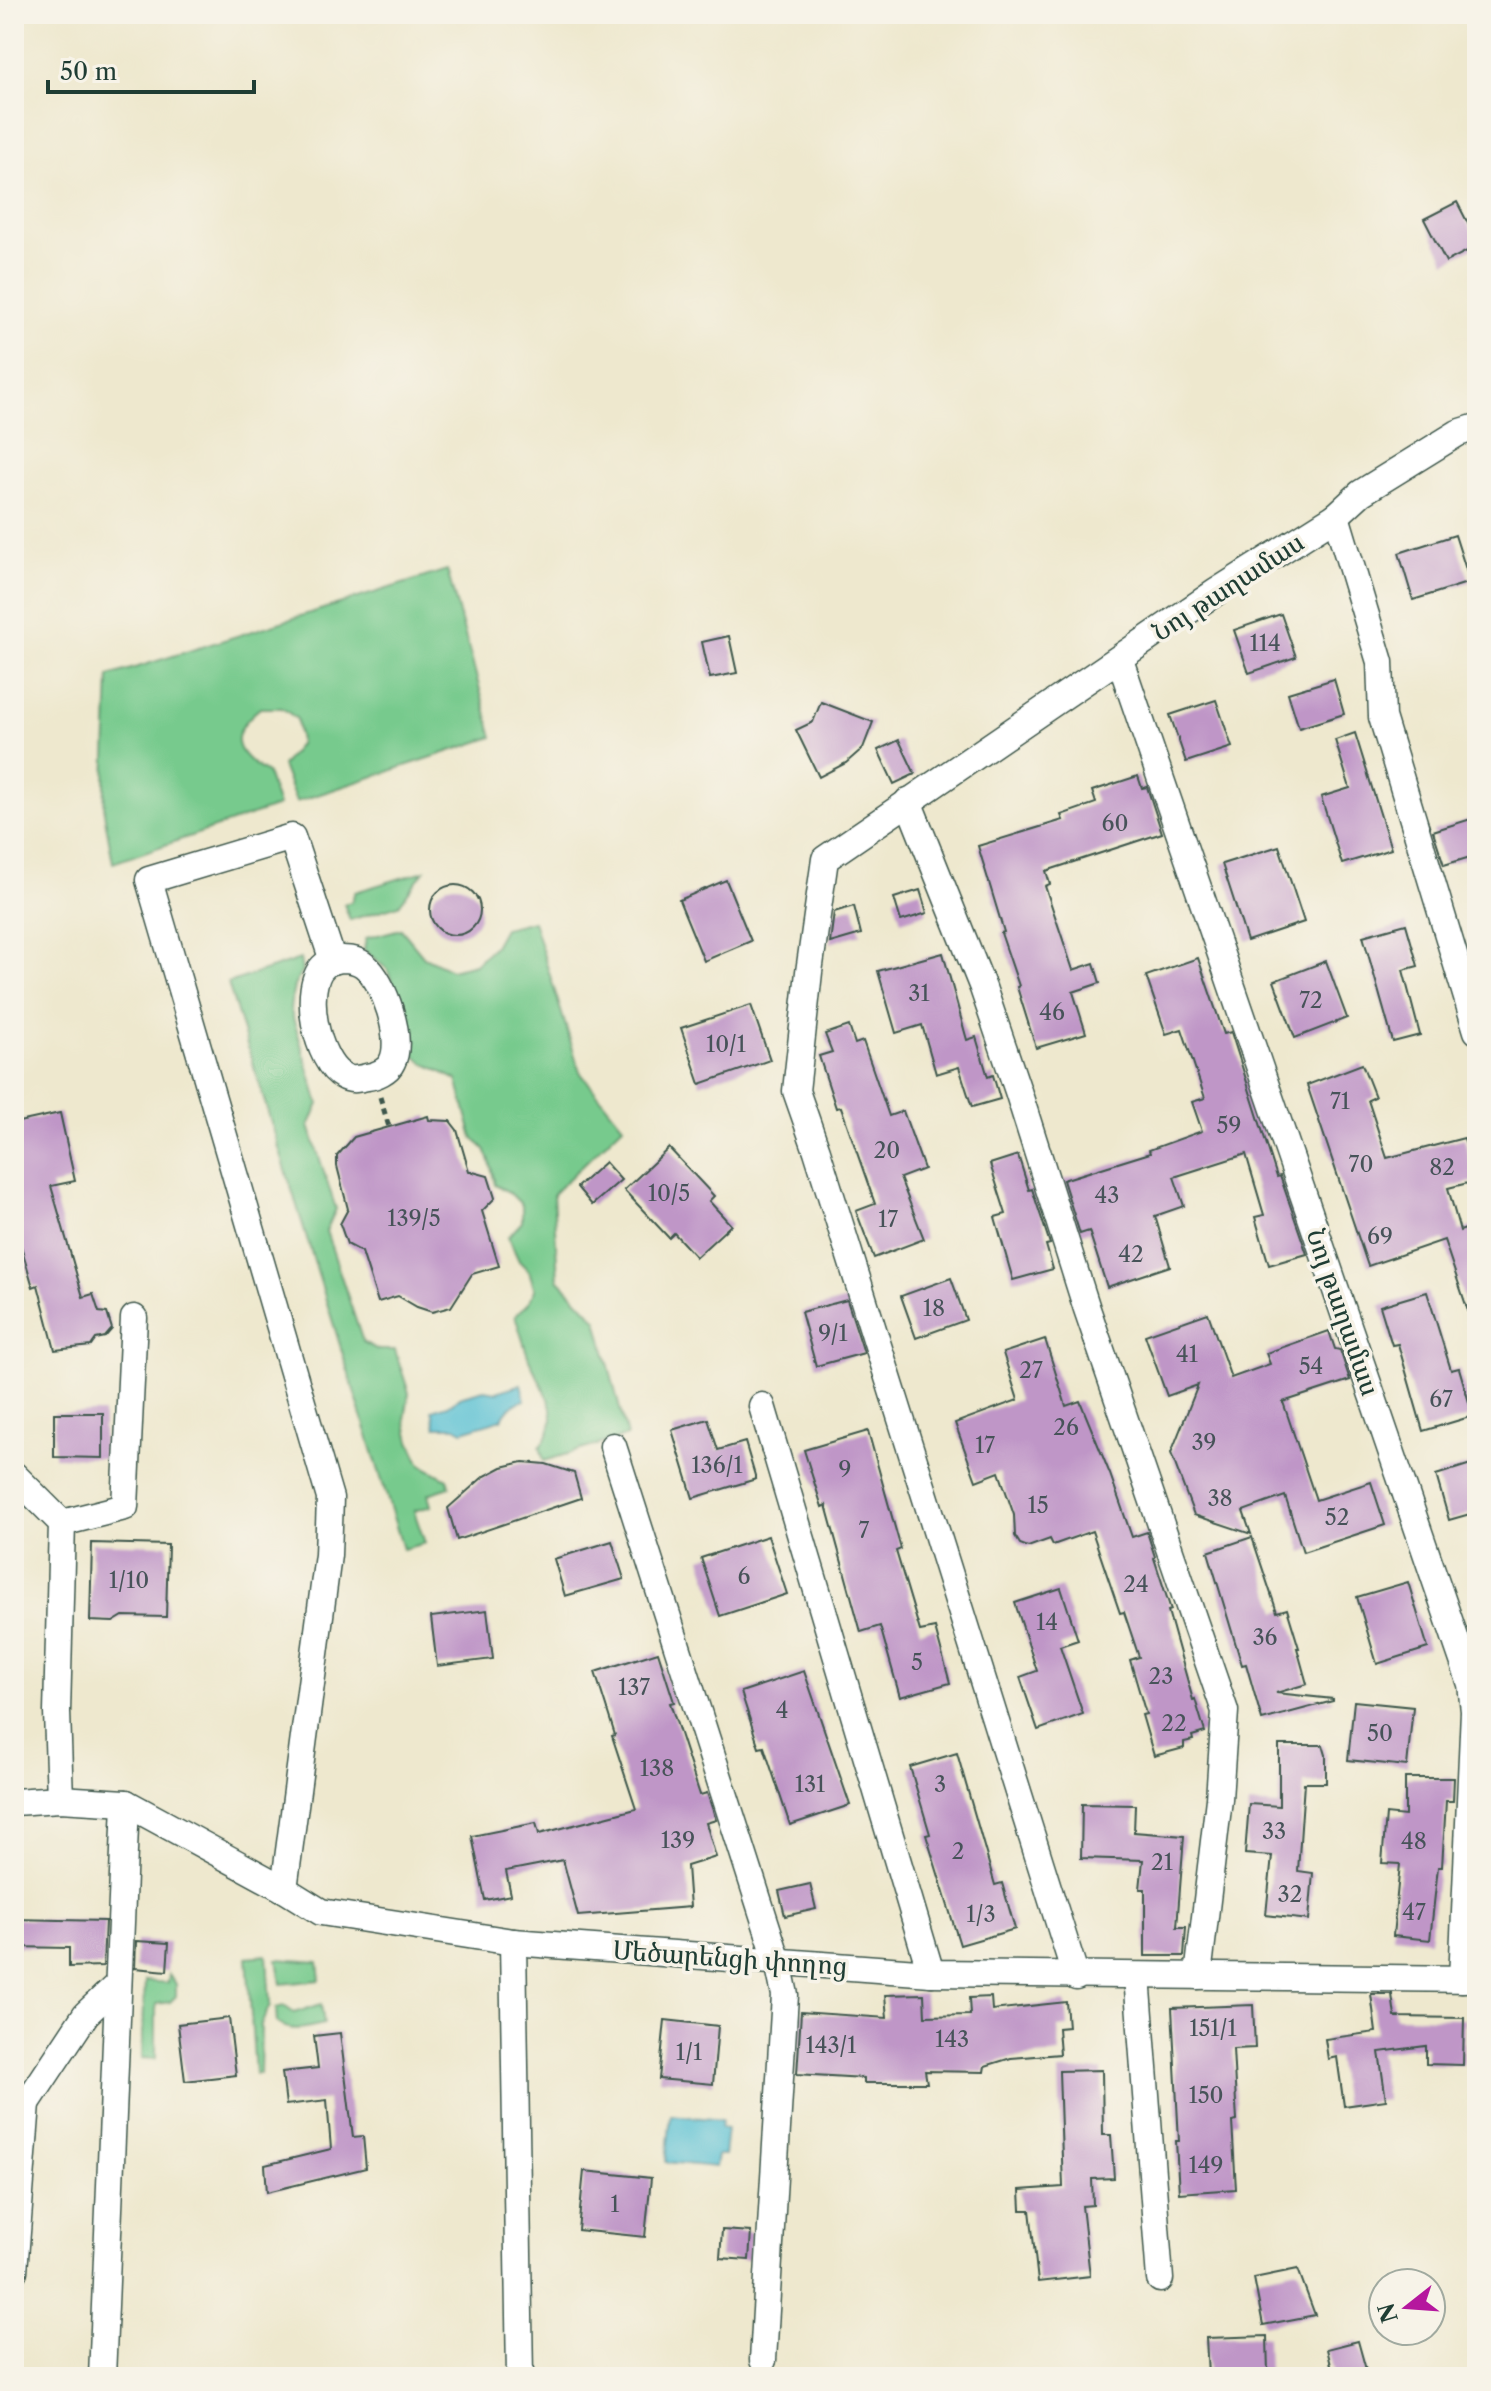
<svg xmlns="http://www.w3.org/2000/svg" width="1491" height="2391" font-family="'Libre Caslon Text','Noto Serif Armenian',serif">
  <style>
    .green { fill: #77ca8d; stroke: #4b8460; stroke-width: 2 }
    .water { fill: #57c0d3; stroke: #3b7e84; stroke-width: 2 }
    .building { fill: #bf96c7 }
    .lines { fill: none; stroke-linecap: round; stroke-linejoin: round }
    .minor-casing { stroke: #3e574b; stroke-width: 29 }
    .path { stroke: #3e574b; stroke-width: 5; stroke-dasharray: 6 6; stroke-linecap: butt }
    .minor { stroke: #fff; stroke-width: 26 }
    .labels { text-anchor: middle; stroke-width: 7; stroke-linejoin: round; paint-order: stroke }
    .number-label { font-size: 22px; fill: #475359 }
    .street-label { font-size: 26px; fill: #1f3d34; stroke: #f7f3e8 }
  </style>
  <rect width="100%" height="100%" fill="#f7f3e8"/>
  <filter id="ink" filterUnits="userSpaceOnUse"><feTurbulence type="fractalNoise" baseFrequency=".0125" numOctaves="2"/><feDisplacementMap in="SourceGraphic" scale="16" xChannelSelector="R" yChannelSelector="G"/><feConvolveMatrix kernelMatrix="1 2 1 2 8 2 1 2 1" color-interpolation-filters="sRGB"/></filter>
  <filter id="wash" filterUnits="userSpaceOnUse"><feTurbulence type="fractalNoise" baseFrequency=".006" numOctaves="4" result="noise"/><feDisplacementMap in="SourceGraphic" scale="32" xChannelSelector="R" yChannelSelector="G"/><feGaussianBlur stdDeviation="1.8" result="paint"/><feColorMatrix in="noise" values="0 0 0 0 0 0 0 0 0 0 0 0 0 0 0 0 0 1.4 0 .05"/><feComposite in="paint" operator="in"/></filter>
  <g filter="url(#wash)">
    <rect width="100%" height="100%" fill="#eee8ce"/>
    <g class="green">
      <path d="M447,570l46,167 -197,65 -14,-36 18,-23 -3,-24 -15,-11h-22c-32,26 -29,44 7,65l11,33 -165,57 -9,-51 5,-136z"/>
      <path d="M424,871l-25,34 -49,15 -6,-16 7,-2 4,-10z"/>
      <path d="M533,921l47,151 43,54 -70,68 5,85 39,41 30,116 -83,25 -4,-14c27,-33 2,-57 -11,-88 -5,-14 -9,-29 -14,-43l13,-12 7,-14 -6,-19 -10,-10 -11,-24 14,-15v-17l-13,-13 -14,-7 -5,-24 -5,-12 -12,-11 -16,-58 -33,-17 -10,-8 2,-14 -29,-72 -23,-19 2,-12 35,-9 23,28 27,13 24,-6 19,-18 10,-18z"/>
      <path d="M300,959l2,12 -8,15 -4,22 29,96 -10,22 27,83 -10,22 37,111 15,8h17l14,43 -4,26 5,22 11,24 26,14 3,8 -22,7 3,12 -17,5 11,32 -22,6 -175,-566z"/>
      <path d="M267,1955l3,50 -9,19 -1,50h-5l-8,-117z"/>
      <path d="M277,1959l41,3 2,18 -39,4z"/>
      <path d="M169,1975l7,10v11l-6,6 -14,2v55l-14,-1 3,-77 23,2z"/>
      <path d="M321,2004l3,20c-17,4 -32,9 -47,-1l-1,-15 8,-2 10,7z"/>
    </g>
    <g class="water">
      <path d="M521,1384l4,16c-12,4 -18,8 -23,19l-39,12 -7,-4h-20l-4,-17 19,-6 8,-7 25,-7 13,2z"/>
      <path d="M671,2115l51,5 -1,8 6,1 -3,26h-7l-2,12 -49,-5z"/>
    </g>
    <g id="blocks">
      <g class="building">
        <path d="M1457,202l20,39v5l-31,16 -22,-43z"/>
        <path d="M1455,535l15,47 -57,18 -14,-47z"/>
        <path d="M1281,614l15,43 -47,16 -15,-43z"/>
        <path d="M729,636l8,37 -27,5 -8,-36z"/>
        <path d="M1334,679l10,35 -45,14 -11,-35z"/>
        <path d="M1216,700l16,47 -46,15 -16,-47z"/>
        <path d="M821,702l52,20 -10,26 -17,15 -27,14 -23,-47 17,-8z"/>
        <path d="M1355,733l36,116 -49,15 -21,-67 29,-9 -15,-48z"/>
        <path d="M899,740l16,34 -21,10 -16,-34z"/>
        <path d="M1138,776l4,12 5,-1 15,46 -116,38 4,13 -5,2 28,84 21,-7 6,20 -27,9 13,41 -50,15 -19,-61 2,-1 -18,-53 3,-1 -26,-86 85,-26 -2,-5 35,-12 -4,-12z"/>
        <path d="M1477,817v38l-33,10 -11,-34z"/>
        <path d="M1279,846l25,76 -57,19 -25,-77z"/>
        <path d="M726,880l25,61 -47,20 -25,-61z"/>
        <circle cx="455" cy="910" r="25"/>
        <path d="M920,890l7,23 -26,8 -7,-23z"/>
        <path d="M854,906l7,28 -31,9 4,-31z"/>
        <path d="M1406,924l12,42 -15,4 17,65 -27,7 -30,-106z"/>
        <path d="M943,953l24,87 9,-3 12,40 5,-2 7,24 -28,8 -13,-40 -23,7 -14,-49 -26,8 -18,-62z"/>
        <path d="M1198,958l26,76 7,-2 46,145 3,-1 27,78 -38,11 -14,-48 9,-2 -18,-61 -72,23 10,29 -29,10 15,50 -63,21 -18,-56 -9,3 -17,-54 87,-27 -1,-3 53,-19 -10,-29 13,-4 -23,-69 -16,5 -20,-58z"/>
        <path d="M1326,961l21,57 -52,20 -21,-57z"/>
        <path d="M751,1005l19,55 -70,24 -19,-56z"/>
        <path d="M849,1026l6,18 8,-3 26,75 14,-5 21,58 -24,9 24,61 -50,19 -18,-47 19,-7 -34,-97 -5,1 -17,-52 13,-4 -7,-18z"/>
        <path d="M1362,1064l13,33 -7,3 19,58 77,-20 12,43 -28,7 12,43 17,-6v101h-4l-29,-86 -76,26 -61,-181z"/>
        <path d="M60,1113l15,68 -24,5 32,111 10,-3 6,18 8,1 5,16 -7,8 -9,2 -5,7 -36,4 -17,-65 -5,2 -19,-65v-99z"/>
        <path d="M428,1116l1,4 21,1 7,9 12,41 19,5 7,22 -13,13 17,55 -27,8 -21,33 -19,5 -15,-5 -19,-11 -20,6 -16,-50 -15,-8 -7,-20 8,-15 -11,-43v-10l17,-19z"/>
        <path d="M669,1148l45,48 -5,5 22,24 -35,32 -22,-24 -5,5 -45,-48z"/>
        <path d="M1018,1155l11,35 3,-1 18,55 -4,1 7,24 -40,11 -18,-63 11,-3 -16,-50z"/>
        <path d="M605,1162l16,18 -29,25 -15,-18z"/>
        <path d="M951,1278l15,42 -50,18 -15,-42z"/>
        <path d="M1427,1292l24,78 8,-2 14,48 -50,15 -25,-87 -6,1 -12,-39z"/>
        <path d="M847,1300l17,53 -48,13 -15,-54z"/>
        <path d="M1208,1313l23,65 39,-14 -4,-11 63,-22 6,18 5,1 10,30 -67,22 33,98 55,-18 14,43 -82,27 -18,-56 -42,15 8,23 -57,-19 -23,-62 27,-68 -31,11 -22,-61z"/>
        <path d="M1045,1339l21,67 14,-5 30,73 22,63 15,-5 8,25 -1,1 17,52 -3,1 25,89 2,-1 10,33 -13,4 1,4 -9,2v6l-30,8 -12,-41 4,-1 -16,-54 9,-3 -15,-45 -4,1 -28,-82 -39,14 -3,-6 -22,8 -8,-3 -5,-8 -1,-21 -15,-43 -23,9 -21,-58 63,-23 -15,-47z"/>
        <path d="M54,1413h49v45l-49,-1z"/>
        <path d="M708,1419l10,31 27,-8 11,37 -63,19 -21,-68z"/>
        <path d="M868,1431l33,118 -5,2 24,80 15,-3 15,55 -50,14 -20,-71 -19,6 -35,-127 -4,2 -18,-57z"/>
        <path d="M523,1462l23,2 28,9 7,25 -124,42 -9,-32 35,-31 19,-10z"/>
        <path d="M1471,1464l6,19v29l-28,8 -13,-45z"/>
        <path d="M768,1536l19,58 -67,22 -19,-58z"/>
        <path d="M1252,1537l25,75 10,-3 12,39h-2l10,36 -31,9 57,6v2l-71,19 -16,-56 -4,1 -34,-113z"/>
        <path d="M612,1541l12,38 -59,17 -11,-37z"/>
        <path d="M92,1543l76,2 -2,72 -43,-1 -10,6 -23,-1z"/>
        <path d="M1408,1582l20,66 -51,16 -20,-67z"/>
        <path d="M1061,1588l17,52 -18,6 23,68 -45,16 -18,-53 17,-6 -22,-68z"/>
        <path d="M487,1610l6,49 -56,7 -6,-49z"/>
        <path d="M658,1652l16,50 -4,1 30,92 7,-2 9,27 -10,3 10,34 -29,9 3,41 -112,9 -15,-56 -57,11 5,24 -26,5 -13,-64 64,-13 3,11 97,-25 -24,-73 3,-1 -20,-63z"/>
        <path d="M804,1671l46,134 -60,20 -26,-78 -5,1 -18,-56z"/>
        <path d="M1354,1701l59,6 -6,59 -59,-6z"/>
        <path d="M1279,1745h44l3,10v28h-22l-6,88 15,2 -4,47 -43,-5 6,-59 -27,-2 4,-50 30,2z"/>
        <path d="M957,1753l38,132 7,-2 13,46 -55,16 -34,-110 4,-1 -20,-67z"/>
        <path d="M1405,1778h49l-1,23h-7l-4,66h-4l-8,73 -37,-4 7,-72 -18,-1 4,-49 19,2z"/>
        <path d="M1082,1804l53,1 -1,27 50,4 -7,91h9l-2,29h-39v-67h-5l3,-29 -62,-2z"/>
        <path d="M810,1884l6,25 -31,7 -6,-25z"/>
        <path d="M14,1919l91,2 -2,45 -34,1v-19l-55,-1z"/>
        <path d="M136,1941l33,2 -2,28 -32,-3z"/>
        <path d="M924,1994l1,22 45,-1 -1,-17 22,-1 1,13 74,-8 2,25 -10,1 2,26 -49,4 -26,8 -1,6 -59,-1 2,12h-63v-5l-67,-4 4,-62 86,6 -2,-23z"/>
        <path d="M1371,1994h21l3,23 69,1 -1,47 -37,-1v-18l-47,6 7,48 -42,6 -7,-49 -9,2 -3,-20 51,-7z"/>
        <path d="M1253,2005l2,43 -22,1 4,72 -5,1 4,67 -57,4 -3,-52h3l-7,-133z"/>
        <path d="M229,2018l7,57 -51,6 -7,-57z"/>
        <path d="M665,2020l53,6 -5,58 -54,-5z"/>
        <path d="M340,2033l13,104 10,-1 3,32 -99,24 -2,-27 66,-16 -4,-49 -41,5 -4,-33 36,-4 -4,-32z"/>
        <path d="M1102,2070l1,65h8l3,43 -22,1 1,26 -11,1 8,70 -52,6 -8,-72h-9l-1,-20 43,-3 -4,-116z"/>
        <path d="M584,2171l67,7 -6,59 -67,-7z"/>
        <path d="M722,2230l29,2 -2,28 -29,-2z"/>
        <path d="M1298,2269l17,46 -52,10 -9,-47z"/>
        <path d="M1267,2336l1,37 -60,2 -2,-37z"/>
        <path d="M1358,2341l10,36h-34l-7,-28z"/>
      </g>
    </g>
  </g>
  <g filter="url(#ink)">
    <use href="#blocks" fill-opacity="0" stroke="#3e574b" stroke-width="2"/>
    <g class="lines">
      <defs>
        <g id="minor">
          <path d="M1336,516l44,146 2,55 95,314"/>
          <path d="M1120,660l351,1024 3,27 -12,268"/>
          <path d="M908,801l75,187 35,103 69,218 138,402 -6,88 -21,177"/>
          <path d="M342,959c9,0 16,1 23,7 19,15 39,73 27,96 -4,9 -16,14 -25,15 -9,2 -16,4 -24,-1 -26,-13 -43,-91 -18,-111 5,-4 11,-5 17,-6z"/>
          <path d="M762,1406l169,567"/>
          <path d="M613,1446l165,516 7,33 -22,365"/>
          <path d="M14,1475l48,48 -5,189 3,87"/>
          <path d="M62,1523l63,-16 9,-189"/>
          <path d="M14,1802l46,-3 66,4 158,86 37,23 192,30 418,31 546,6"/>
          <path d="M284,1889l44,-334 2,-57 -181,-618 143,-43 41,124"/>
          <path d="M513,1942l7,435"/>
          <path d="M1137,1976l23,303"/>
          <path d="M1076,1977l-259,-826 -21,-60 13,-119 16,-113 391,-267 120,-76 25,-23 97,-60 19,-6"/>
          <path d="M14,2104l13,-1 59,-89 32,-30"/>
          <path d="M14,2271l13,-168"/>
          <path d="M102,2377l24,-574"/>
        </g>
      </defs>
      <use href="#minor" class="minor-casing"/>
      <path class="path" d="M380,1097l9,30"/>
      <use href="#minor" class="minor"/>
    </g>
  </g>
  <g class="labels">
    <g class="number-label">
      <text x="1265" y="651">114</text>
      <text x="1115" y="831">60</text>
      <text x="919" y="1001">31</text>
      <text x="1311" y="1008">72</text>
      <text x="1052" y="1020">46</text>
      <text x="726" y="1052">10/1</text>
      <text x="1340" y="1109">71</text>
      <text x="1229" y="1133">59</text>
      <text x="887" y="1158">20</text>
      <text x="1361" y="1172">70</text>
      <text x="1442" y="1175">82</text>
      <text x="669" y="1201">10/5</text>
      <text x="1107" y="1203">43</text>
      <text x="414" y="1226">139/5</text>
      <text x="888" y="1227">17</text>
      <text x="1380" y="1244">69</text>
      <text x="1131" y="1262">42</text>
      <text x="934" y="1316">18</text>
      <text x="833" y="1341">9/1</text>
      <text x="1187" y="1362">41</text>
      <text x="1311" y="1374">54</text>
      <text x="1031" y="1378">27</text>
      <text x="1441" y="1407">67</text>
      <text x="1066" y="1435">26</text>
      <text x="1204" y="1450">39</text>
      <text x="985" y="1453">17</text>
      <text x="717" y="1473">136/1</text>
      <text x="845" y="1477">9</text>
      <text x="1220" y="1506">38</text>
      <text x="1038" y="1513">15</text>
      <text x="1337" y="1525">52</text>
      <text x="864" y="1538">7</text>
      <text x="744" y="1584">6</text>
      <text x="129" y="1588">1/10</text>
      <text x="1136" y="1592">24</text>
      <text x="1047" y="1630">14</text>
      <text x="1265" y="1645">36</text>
      <text x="917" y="1670">5</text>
      <text x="1161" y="1684">23</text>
      <text x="634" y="1695">137</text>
      <text x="782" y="1718">4</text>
      <text x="1174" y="1731">22</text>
      <text x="1380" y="1741">50</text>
      <text x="657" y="1776">138</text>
      <text x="810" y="1792">131</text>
      <text x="940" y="1792">3</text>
      <text x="1274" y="1839">33</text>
      <text x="678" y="1848">139</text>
      <text x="1414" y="1849">48</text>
      <text x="958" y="1859">2</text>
      <text x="1162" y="1870">21</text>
      <text x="1290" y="1902">32</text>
      <text x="1414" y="1920">47</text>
      <text x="981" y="1922">1/3</text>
      <text x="1213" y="2036">151/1</text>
      <text x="952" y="2047">143</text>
      <text x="831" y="2053">143/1</text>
      <text x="689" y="2060">1/1</text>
      <text x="1206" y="2103">150</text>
      <text x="1206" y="2173">149</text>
      <text x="615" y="2212">1</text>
    </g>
    <g class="street-label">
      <text transform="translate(1228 587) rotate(-33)" y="9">Նոյ թաղամաս</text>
      <text transform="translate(1343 1312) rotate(71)" y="9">Նոյ թաղամաս</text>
      <text transform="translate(730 1958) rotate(4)" y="9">Մեծարենցի փողոց</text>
    </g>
  </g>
  <rect width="1491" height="2391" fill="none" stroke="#f7f3e8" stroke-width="48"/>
  <g transform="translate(1407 2307) rotate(253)"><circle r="38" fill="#f7f3e8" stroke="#a1aaa0" stroke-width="2"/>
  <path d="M0-6L14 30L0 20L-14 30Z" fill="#b5179e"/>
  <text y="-12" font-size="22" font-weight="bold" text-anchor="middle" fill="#1f3d34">N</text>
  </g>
  <path d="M48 80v12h206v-12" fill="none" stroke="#1f3d34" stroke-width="4"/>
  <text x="60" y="80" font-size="24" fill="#1f3d34" stroke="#f7f3e8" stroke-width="6" paint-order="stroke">50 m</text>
</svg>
